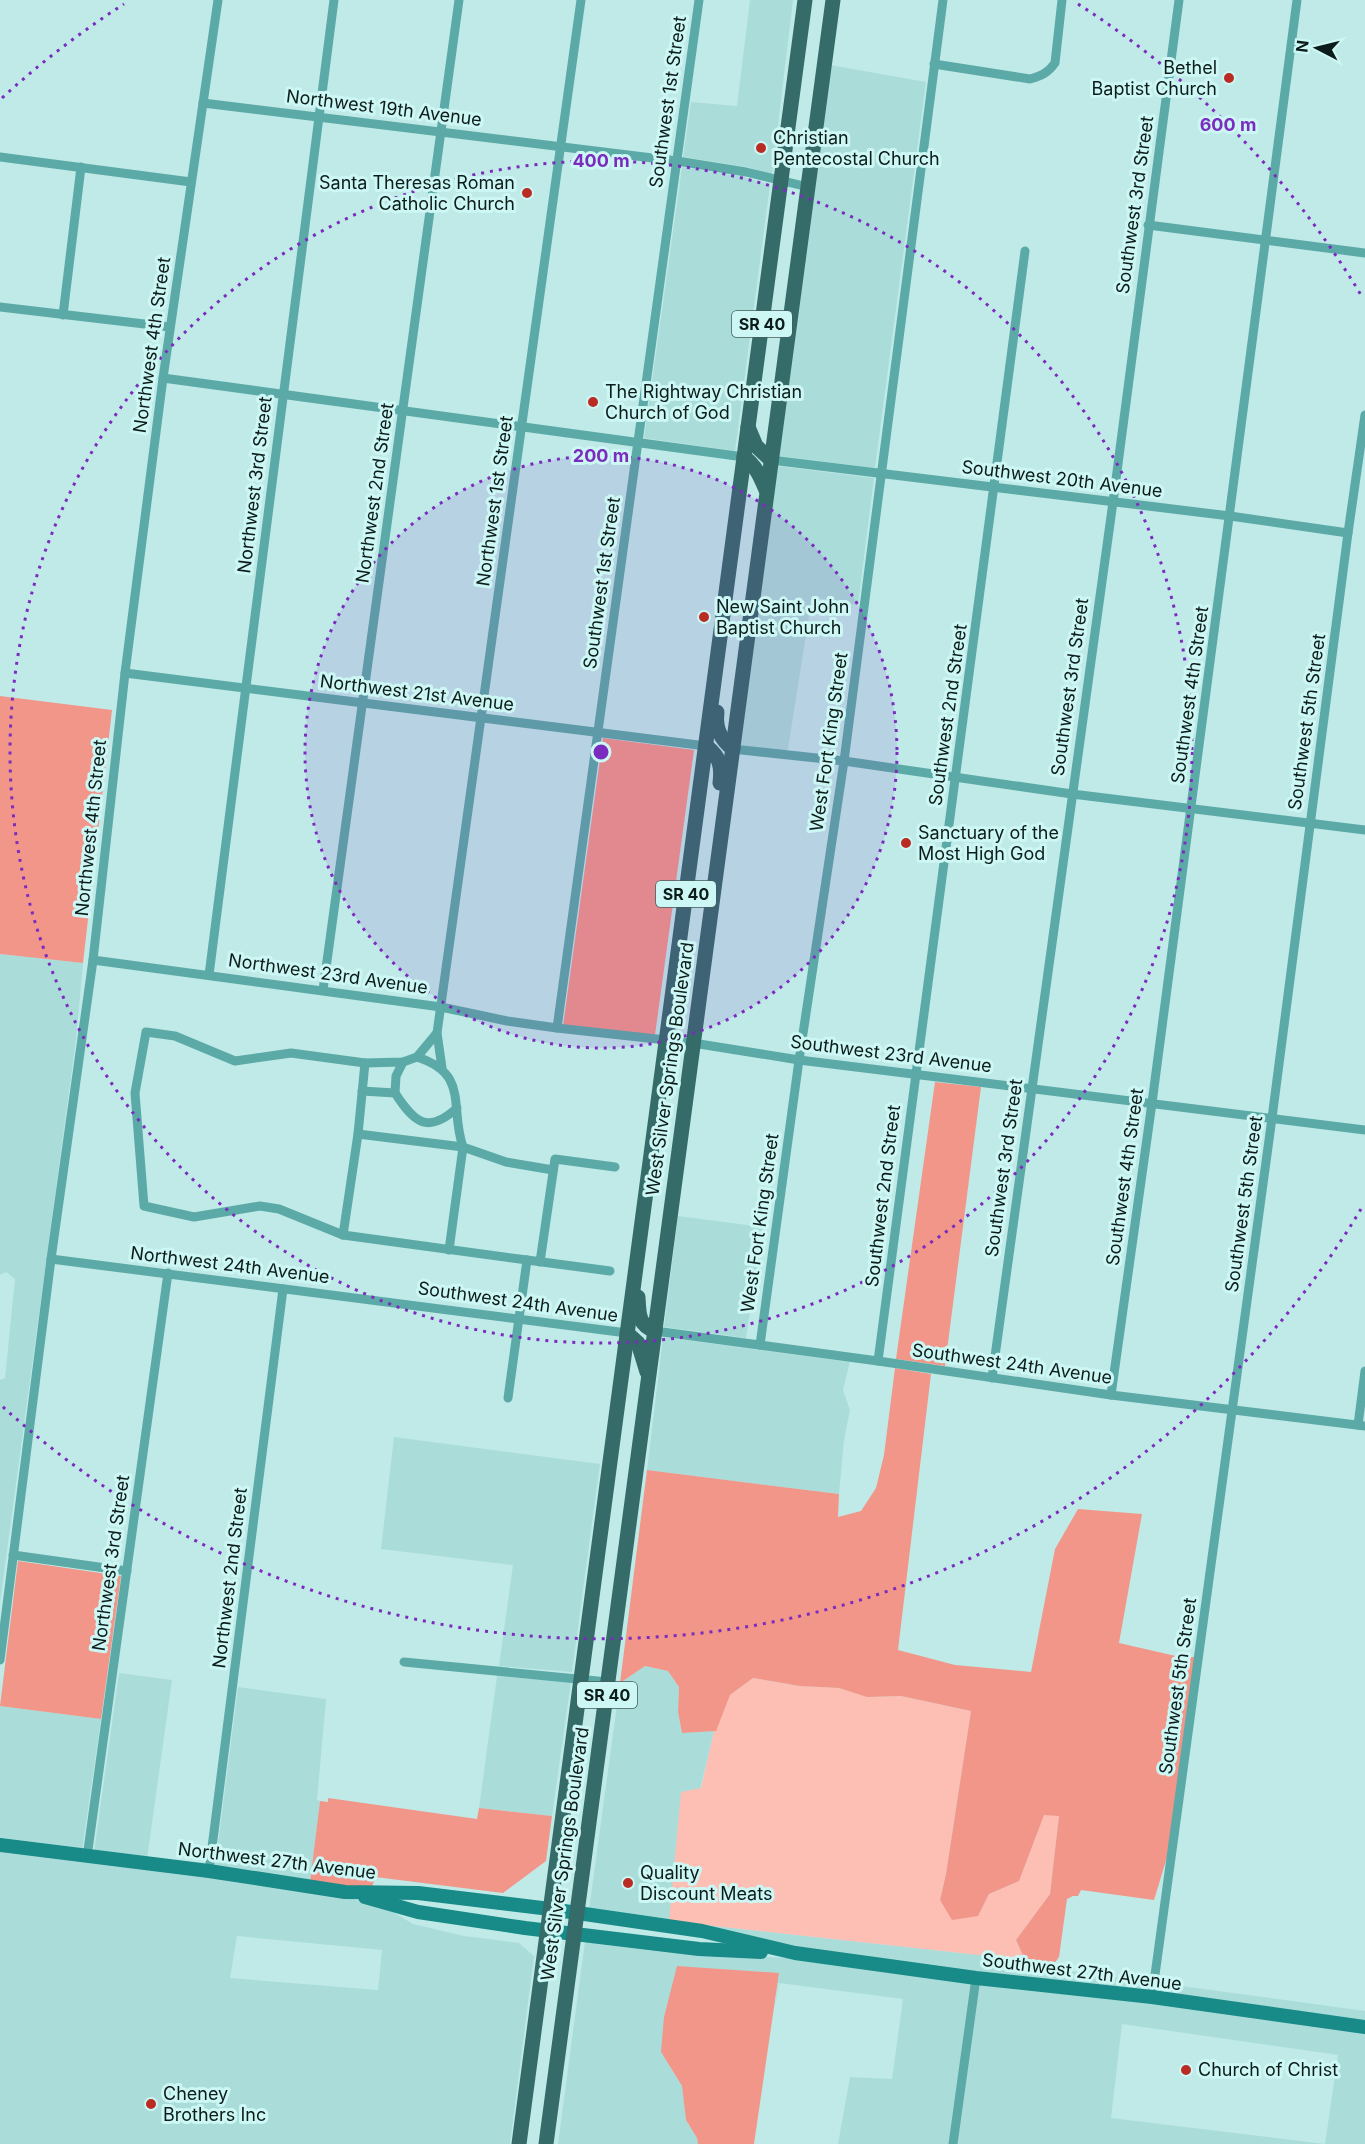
<svg xmlns="http://www.w3.org/2000/svg" width="1365" height="2144" font-family="Inter,sans-serif">
  <style>
    .built { fill: #aaddda; fill-rule: evenodd }
    .green { fill: #fdbeb4 }
    .forest { fill: #f19689 }
    .lines { fill: none; stroke-linecap: round; stroke-linejoin: round }
    .street { stroke: #5caaa7; stroke-width: 9 }
    .secondary { stroke: #188a87; stroke-width: 14 }
    .primary { stroke: #356c6a; stroke-width: 15 }
    .ring { fill: none; stroke: #7b2cbf; stroke-width: 3; stroke-dasharray: 3 6 }
    .poi-dot { fill: #ba2c23; stroke: #cdf7f4; stroke-width: 2 }
    .labels { text-anchor: middle; stroke-width: 6; stroke-linejoin: round; paint-order: stroke }
    .shield { fill: #cdf7f4; stroke: #465e5c; stroke-width: 1.5 }
    .shield-label { font-size: 16px; font-weight: bold; fill: #0c1c1b }
    .poi-label { font-size: 18px; fill: #0c1c1b; stroke: #cdf7f4; text-anchor: start }
    .street-label { font-size: 18px; fill: #0c1c1b; stroke: #cdf7f4 }
    .centre { fill: #7b2cbf; stroke: #cdf7f4; stroke-width: 3 }
    .ring-label { font-size: 18px; text-anchor: middle; font-weight: bold; fill: #7b2cbf; stroke: #cdf7f4; stroke-width: 6; stroke-linejoin: round; paint-order: stroke }
  </style>
  <rect width="100%" height="100%" fill="#c0eae7"/>
  <g class="built">
    <path d="M750,0h43l-21,175 -25,-8 -64,-10 8,-55 46,4z"/>
    <path d="M830,65l96,17 -51,386 -97,-12z"/>
    <path d="M682,167l62,10 26,8 -35,266 -91,-13z"/>
    <path d="M777,466l97,12 -16,127 -46,-8 -25,158 -48,-9z"/>
    <path d="M0,954l83,9 -7,77 -76,563v-223l5,-2 10,-99 -9,-7 -6,3z"/>
    <path d="M678,1216l85,11 -17,111 -82,-11z"/>
    <path d="M663,1337l187,25 -7,28 7,20 -6,30 -5,54 -192,-24z"/>
    <path d="M394,1437l206,27 -28,208 -73,-6 14,-101 -132,-16z"/>
    <path d="M645,1666l23,5 11,16 -1,25 4,21 32,-2 -45,190 356,39 35,7 3,3 302,41v11l-564,-73 -212,-39 31,-227z"/>
    <path d="M119,1673l53,7 -25,179 -53,-7z"/>
    <path d="M497,1676l74,6 -19,134 -73,-8z"/>
    <path d="M238,1687l88,12 -9,101 3,1 -10,81 -95,-15z"/>
    <path d="M0,1706l101,13 -19,132 -82,-11z"/>
    <path d="M0,1850l208,26 137,21 43,12 25,15 51,12 55,7 15,13 -24,188h-510zM237,1936l145,14 -4,40 -148,-12z"/>
    <path d="M585,1941l113,13 96,4 357,44 214,30v112h-527l12,-67 42,2 11,-80 -124,-16 -4,25 4,-35 -118,79 21,34 4,34 11,18 1,6h-140zM1122,2024l216,31 -13,89 -214,-26z"/>
  </g>
  <path class="green" d="M753,1678l47,8 39,2 29,9 33,-1 70,15 -25,163 -6,26 38,16 11,-22 30,-13 25,-67 15,2 -9,78 -34,46 9,20 -356,-39 12,-129 20,-4 13,-57 16,-36z"/>
  <g class="forest">
    <path d="M0,696l112,14 -29,253 -83,-9z"/>
    <path d="M603,738l91,12 -39,285 -92,-9z"/>
    <path d="M935,1082l46,5 -36,279 -49,-7z"/>
    <path d="M895,1368l36,6 -33,276 57,15 76,7 24,-123 23,-40 64,5 -23,129 61,14h18l-27,187 -17,56 -73,-10 -3,6h-5l-6,3 -8,58 -6,8 -28,-5 -9,-20 34,-46 9,-78 -15,-1 -25,66 -30,13 -11,22 -26,4 -12,-20 6,-26 25,-163 -70,-15 -34,1 -28,-9 -39,-2 -47,-8 -23,17 -14,36 -34,2 -4,-21 1,-25 -11,-16 -23,-5 -25,17 27,-213 192,24 -1,23 23,-6 15,-23 8,-33z"/>
    <path d="M18,1561l103,15 -20,143 -101,-13z"/>
    <path d="M328,1798l149,21 2,-11 73,8 -6,45 -43,32 -128,-16 -3,10h-26l-36,-5 10,-81 8,1z"/>
    <path d="M677,1966l102,7 -25,171h-56l-1,-6 -11,-18 -4,-34 -21,-34 3,-35z"/>
  </g>
  <g class="lines">
    <g class="street">
      <path d="M934,64l96,15c11,-3 18,-6 25,-16l7,-63"/>
      <path d="M203,103l474,58 69,11 62,15"/>
      <path d="M0,157l191,25"/>
      <path d="M1148,225l217,28"/>
      <path d="M0,307l170,20"/>
      <path d="M63,315l18,-148"/>
      <path d="M163,378l581,79"/>
      <path d="M771,460l459,56 118,17"/>
      <path d="M125,673l581,73"/>
      <path d="M733,749l111,12 228,33 293,36"/>
      <path d="M93,960l348,47 66,14 50,7 136,15 106,17 566,70"/>
      <path d="M209,975l125,-975"/>
      <path d="M323,990l136,-990"/>
      <path d="M557,1028l142,-1028"/>
      <path d="M437,1033l-20,24 -14,5 -38,1 -74,-10 -56,8 -60,-25 -29,-4 -11,61 9,113 50,11 66,-11 19,3 64,26 184,25"/>
      <path d="M417,1057c53,17 32,50 46,90l43,15 47,8"/>
      <path d="M442,1068l-5,-35 144,-1033"/>
      <path d="M362,1091l33,2c19,29 32,42 62,15"/>
      <path d="M395,1093l1,-17 7,-14"/>
      <path d="M358,1134l7,-71"/>
      <path d="M343,1235l15,-101 105,13 -14,103"/>
      <path d="M51,1259l576,74"/>
      <path d="M540,1262l15,-103 60,8"/>
      <path d="M655,1331l223,30 233,34 254,31"/>
      <path d="M760,1345l39,-285 45,-299 99,-761"/>
      <path d="M878,1361l147,-1110"/>
      <path d="M992,1378l121,-876 66,-502"/>
      <path d="M1111,1395l41,-292 145,-1103"/>
      <path d="M508,1398l19,-138 83,11"/>
      <path d="M1358,1425l7,-54"/>
      <path d="M13,1555l114,16"/>
      <path d="M0,1660l51,-401 42,-299 32,-287 38,-295 55,-378"/>
      <path d="M404,1662l204,20"/>
      <path d="M87,1857l81,-584"/>
      <path d="M209,1871l74,-582"/>
      <path d="M1152,1997l120,-879 76,-585 17,-118"/>
      <path d="M953,2144l23,-166"/>
    </g>
    <g class="secondary">
      <path d="M0,1845l209,26 136,21 73,1 132,16 152,22 93,22 181,25 176,19 213,30"/>
      <path d="M365,1897l53,15 107,16 174,21 62,3"/>
    </g>
    <g class="primary">
      <path d="M748,427l8,19 15,14"/>
      <path d="M744,457c12,9 16,19 22,33"/>
      <path d="M717,712c-2,16 3,27 16,37"/>
      <path d="M706,746c14,11 16,20 14,37"/>
      <path d="M638,1297c1,17 0,28 17,34"/>
      <path d="M627,1333l11,10 9,29"/>
      <path d="M519,2144l286,-2144"/>
      <path d="M546,2144l287,-2144"/>
    </g>
  </g>
  <circle cx="601" cy="752" r="296" fill="#7b2cbf" fill-opacity=".12"/>
  <g class="ring">
    <circle cx="601" cy="752" r="296"/>
    <circle cx="601" cy="752" r="591"/>
    <path d="M1361 1209A887 887 0 0 1 2 1406M2 98A887 887 0 0 1 124 4M1078 4A887 887 0 0 1 1361 295"/>
  </g>
  <g class="poi-dot">
    <circle cx="1229" cy="78" r="6"/>
    <circle cx="761" cy="148" r="6"/>
    <circle cx="527" cy="193" r="6"/>
    <circle cx="593" cy="402" r="6"/>
    <circle cx="704" cy="617" r="6"/>
    <circle cx="906" cy="843" r="6"/>
    <circle cx="628" cy="1883" r="6"/>
    <circle cx="1186" cy="2070" r="6"/>
    <circle cx="151" cy="2104" r="6"/>
  </g>
  <g class="labels">
    <g class="shield">
      <rect x="732" y="311" width="60" height="26" rx="4.5"/>
      <rect x="656" y="881" width="60" height="26" rx="4.5"/>
      <rect x="577" y="1682" width="60" height="26" rx="4.5"/>
    </g>
    <g class="shield-label">
      <text x="762" y="330">SR 40</text>
      <text x="686" y="900">SR 40</text>
      <text x="607" y="1701">SR 40</text>
    </g>
    <g class="poi-label">
      <text x="1217" y="74" text-anchor="end">Bethel<tspan x="1217" dy="21">Baptist Church</tspan></text>
      <text x="773" y="144">Christian<tspan x="773" dy="21">Pentecostal Church</tspan></text>
      <text x="515" y="189" text-anchor="end">Santa Theresas Roman<tspan x="515" dy="21">Catholic Church</tspan></text>
      <text x="605" y="398">The Rightway Christian<tspan x="605" dy="21">Church of God</tspan></text>
      <text x="716" y="613">New Saint John<tspan x="716" dy="21">Baptist Church</tspan></text>
      <text x="918" y="839">Sanctuary of the<tspan x="918" dy="21">Most High God</tspan></text>
      <text x="640" y="1879">Quality<tspan x="640" dy="21">Discount Meats</tspan></text>
      <text x="1198" y="2076">Church of Christ</text>
      <text x="163" y="2100">Cheney<tspan x="163" dy="21">Brothers Inc</tspan></text>
    </g>
    <g class="street-label">
      <text transform="translate(668 102) rotate(-82)" y="6">Southwest 1st Street</text>
      <text transform="translate(384 108) rotate(7)" y="6">Northwest 19th Avenue</text>
      <text transform="translate(1135 205) rotate(-82)" y="6">Southwest 3rd Street</text>
      <text transform="translate(152 345) rotate(-82)" y="6">Northwest 4th Street</text>
      <text transform="translate(1062 479) rotate(7)" y="6">Southwest 20th Avenue</text>
      <text transform="translate(255 485) rotate(-83)" y="6">Northwest 3rd Street</text>
      <text transform="translate(375 493) rotate(-82)" y="6">Northwest 2nd Street</text>
      <text transform="translate(495 501) rotate(-82)" y="6">Northwest 1st Street</text>
      <text transform="translate(602 583) rotate(-82)" y="6">Southwest 1st Street</text>
      <text transform="translate(1070 687) rotate(-82)" y="6">Southwest 3rd Street</text>
      <text transform="translate(417 693) rotate(7)" y="6">Northwest 21st Avenue</text>
      <text transform="translate(1190 695) rotate(-82)" y="6">Southwest 4th Street</text>
      <text transform="translate(948 715) rotate(-82)" y="6">Southwest 2nd Street</text>
      <text transform="translate(1307 722) rotate(-82)" y="6">Southwest 5th Street</text>
      <text transform="translate(829 742) rotate(-82)" y="6">West Fort King Street</text>
      <text transform="translate(91 828) rotate(-84)" y="6">Northwest 4th Street</text>
      <text transform="translate(328 974) rotate(8)" y="6">Northwest 23rd Avenue</text>
      <text transform="translate(891 1054) rotate(7)" y="6">Southwest 23rd Avenue</text>
      <text transform="translate(670 1069) rotate(-82)" y="6">West Silver Springs Boulevard</text>
      <text transform="translate(1004 1168) rotate(-82)" y="6">Southwest 3rd Street</text>
      <text transform="translate(1125 1177) rotate(-82)" y="6">Southwest 4th Street</text>
      <text transform="translate(883 1196) rotate(-83)" y="6">Southwest 2nd Street</text>
      <text transform="translate(1244 1204) rotate(-82)" y="6">Southwest 5th Street</text>
      <text transform="translate(760 1223) rotate(-82)" y="6">West Fort King Street</text>
      <text transform="translate(230 1265) rotate(7)" y="6">Northwest 24th Avenue</text>
      <text transform="translate(518 1302) rotate(8)" y="6">Southwest 24th Avenue</text>
      <text transform="translate(1012 1364) rotate(8)" y="6">Southwest 24th Avenue</text>
      <text transform="translate(111 1563) rotate(-82)" y="6">Northwest 3rd Street</text>
      <text transform="translate(230 1578) rotate(-83)" y="6">Northwest 2nd Street</text>
      <text transform="translate(1178 1686) rotate(-82)" y="6">Southwest 5th Street</text>
      <text transform="translate(565 1854) rotate(-82)" y="6">West Silver Springs Boulevard</text>
      <text transform="translate(277 1861) rotate(7)" y="6">Northwest 27th Avenue</text>
      <text transform="translate(1082 1972) rotate(7)" y="6">Southwest 27th Avenue</text>
    </g>
  </g>
  <circle cx="601" cy="752" r="9" class="centre"/>
  <g class="ring-label">
    <text x="1228" y="131">600 m</text>
    <text x="601" y="167">400 m</text>
    <text x="601" y="462">200 m</text>
  </g>
  <g transform="translate(1317 48) rotate(277)" stroke="#cdf7f4" stroke-width="4.5" paint-order="stroke">
  <path d="M0-4.5L10 22L0 15L-10 22Z" fill="#0c1c1b"/>
  <text y="-9" font-size="16" font-weight="bold" text-anchor="middle" fill="#0c1c1b">N</text>
  </g>
</svg>
